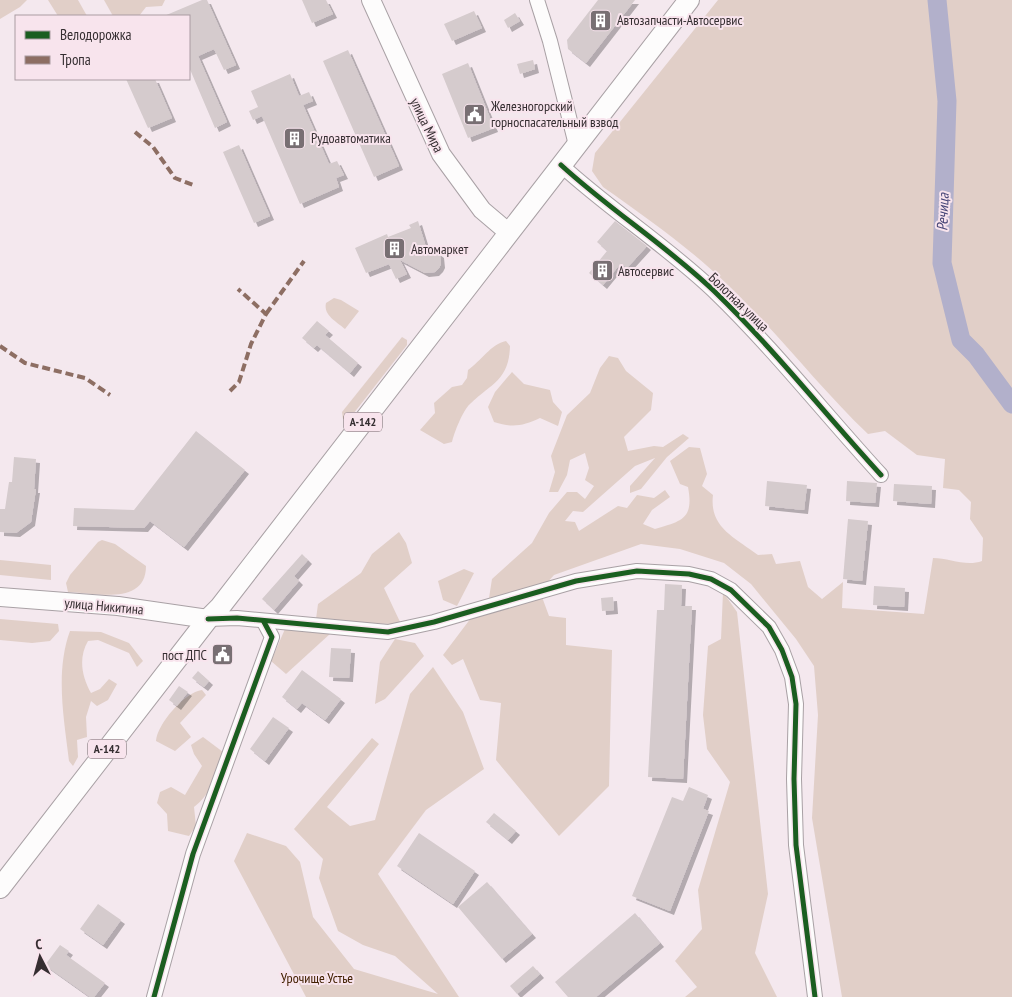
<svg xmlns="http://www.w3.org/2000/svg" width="1012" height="997" font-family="'PT Sans Narrow',sans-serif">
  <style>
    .green { fill: #e1cfc8 }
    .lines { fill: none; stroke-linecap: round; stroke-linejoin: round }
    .river { stroke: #b2b0cb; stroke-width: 19 }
    .building { fill: #d5cbcd; filter: url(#shadow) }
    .minor-casing { stroke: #a9a1a5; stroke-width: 16 }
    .major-casing { stroke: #a9a1a5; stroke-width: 20 }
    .highway-casing { stroke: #a9a1a5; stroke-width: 22 }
    .minor { stroke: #fdfcfc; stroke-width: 14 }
    .major { stroke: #fdfcfc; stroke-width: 18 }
    .highway { stroke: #fdfcfc; stroke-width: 20 }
    .quiet { stroke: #8d6e63; stroke-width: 4; stroke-dasharray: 8 4; stroke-linecap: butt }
    .cycleway-casing { stroke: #f8e4ed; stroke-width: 8 }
    .cycleway { stroke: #1b5e20; stroke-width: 5 }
    .labels { text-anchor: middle; stroke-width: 4; stroke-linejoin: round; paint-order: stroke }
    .shield { fill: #f8e4ed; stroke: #706569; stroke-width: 1 }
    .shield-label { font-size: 12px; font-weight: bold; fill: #352e31 }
    .poi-label { font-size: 14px; fill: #352e31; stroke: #f8e4ed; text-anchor: start }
    .street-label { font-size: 14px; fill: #352e31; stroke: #f8e4ed }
    .park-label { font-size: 14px; fill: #412001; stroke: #f8e4ed }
    .water-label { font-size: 15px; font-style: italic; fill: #464577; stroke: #f8e4ed }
  </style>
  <defs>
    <filter id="shadow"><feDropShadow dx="4" dy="4" stdDeviation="0" flood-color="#0004"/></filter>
  </defs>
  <rect width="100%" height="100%" fill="#f4e8ee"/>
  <g class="green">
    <path d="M0,0h27l-7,7 -20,12z"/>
    <path d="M48,0h30l9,16h-29z"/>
    <path d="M104,0h61l-3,6 -16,1 -7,9h-26z"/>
    <path d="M718,0h294v997h-170l-30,-179 6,-103 -4,-49 -18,-27 -45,-55 -27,-21 -44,-14 -39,-5 -87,31 -8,9 -57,14 3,-19 40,-36 17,-30 18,-21h10l8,7 9,-13 -9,-6 4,-12 -4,-15 -15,7 -3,15 -9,17h-9l6,-20 -4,-16 16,-41 23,-22 10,-25 9,-12 9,2 8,13 27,22 -2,17 -27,27 4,14 26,-5 9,1 20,-13 6,4 -22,19 -26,32 -11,4v-7l25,-28 -20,8 -52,46 -10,-1 -8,10 10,1 4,9 39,-25 9,2 10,-13 17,3 11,-8 5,7 -18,13 -9,14 12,5c27,-8 39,-10 33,-42l-8,-3 -10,-23 19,-14 11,1 7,26 -5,12 11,9c-4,32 21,42 45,60l14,-1 4,10 24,-3 8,26 14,12 21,-17 -1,26 82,6 9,-56c16,0 33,9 49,3l1,-23 -13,-19 1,-17 -12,-12 -16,-2 2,-29 -28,-4 -32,-24 -17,3c-49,-47 -90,-101 -139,-148 -38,-37 -82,-68 -126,-99l-11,-16 3,-18z"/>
    <path d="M334,298l7,2 18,11 -14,18c-8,-7 -22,-14 -19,-26z"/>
    <path d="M402,337l5,3v5l-57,73 -7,1 -1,-7z"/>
    <path d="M506,341l4,5c-1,34 -18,37 -40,58 -7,6 -16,29 -18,38l-8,2 -24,-14 15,-17 -1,-10 18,-16 10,-2 5,-7 1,-8c13,-9 23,-26 38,-29z"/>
    <path d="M512,372l12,12 26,6 3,12 9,10 -4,14 -18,-8c-17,8 -28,10 -46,4l-6,-15 7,-15z"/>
    <path d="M399,532l7,11 6,20 -28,25 17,36 -74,-1 -11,-4 2,-15 43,-31 11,-19z"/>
    <path d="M102,540l13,4 31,22c0,40 -51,27 -78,26l-2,-9 4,-8 28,-33z"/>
    <path d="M0,560l51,5v15l-51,-5z"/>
    <path d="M464,569l10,4 -17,33 -14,-6 -5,-19z"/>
    <path d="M723,592l14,20 31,282 -13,59 22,44h-92l12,-10 -22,-26 27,-32 -4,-39 32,-108 -23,-33 -4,-34 5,-69 13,-7z"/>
    <path d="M542,597l7,19 17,2v27l46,5 -3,136 -50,50 -63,-76 5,-57 -21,-3 -17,-41 -11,6 -9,-10 28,-37z"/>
    <path d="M0,619l58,5 1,7 -9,10 -18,2 -32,-3z"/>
    <path d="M285,629l46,4 -45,41 -15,-13z"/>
    <path d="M70,631l31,1 28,11 14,18 -6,6 -8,-14 -31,-13 -10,1c-10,17 -6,36 3,52l9,-4 9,-10 8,5 -9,16 -11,6 -6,-5 -5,16 1,20 -10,3 1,17 -5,9 -4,-5c-5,-42 -14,-89 1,-130z"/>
    <path d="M395,639l20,4 9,13 -39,43 -10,5 5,-42z"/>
    <path d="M433,667l30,45 21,57 -58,41 -48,64 81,123h-153l-72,-136 13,-28 39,13 14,16 13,55 41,52 84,25 -43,-38 -32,-11 -25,-14 -19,-53 4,-19 -29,-30 78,-91 7,6 -52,63 23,19 25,-6 35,-126z"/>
    <path d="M202,690l4,5 -26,28 11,14 -16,14 -19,-10c1,-17 29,-49 46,-51z"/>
    <path d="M203,737l20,15c-6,22 -11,41 -29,55l2,19 -7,10 -21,-5 -1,-17 -10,-11 3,-11 11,-5 14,8 17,-29 -8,-12 -3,-9z"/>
  </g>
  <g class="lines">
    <path class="river" d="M937,0l10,101 -5,162 19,77 15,15 36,49"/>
  </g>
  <g class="building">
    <path d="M202,0h5l29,65 -12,5 -10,-21 -16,7 29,66 -12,6 -26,-61v-51h-25z"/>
    <path d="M302,0h24l7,14 -21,9z"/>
    <path d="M598,0h37l-49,63 -18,-14 -1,-9z"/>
    <path d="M474,11l8,17 -30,13 -8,-17z"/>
    <path d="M515,13l5,8 -12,7 -4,-8z"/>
    <path d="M348,50l51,116 -25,11 -51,-116z"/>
    <path d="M533,60l2,9 -15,5 -3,-10z"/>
    <path d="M468,63l26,65 -26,10 -26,-64z"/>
    <path d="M290,74l9,22 10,-4 4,9 -10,4 26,59 8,-3 7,14 -8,3 3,9 -39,17 -38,-88 -9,4 -4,-9 9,-4 -7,-16z"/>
    <path d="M126,79h29l17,39 -24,10z"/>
    <path d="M239,145l31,71 -16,7 -31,-71z"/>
    <path d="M418,221l8,26 6,1 8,6 1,10 -2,4 -4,4 -10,1 -25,-13 7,14 -11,5 -7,-15 -23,9 -11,-25 32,-14 1,3 23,-9 -2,-3z"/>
    <path d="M615,221l32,25 -20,22 -6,-5 -18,22 -14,-12 18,-22 -10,-9z"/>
    <path d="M317,321l12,10 -4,4 33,28 -8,10 -33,-28 -3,3 -12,-10z"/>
    <path d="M196,431l49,39 -61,77 -34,-26 -6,7 -71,-2 1,-18 60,2z"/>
    <path d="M14,457l22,2 -2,30h2l-5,33 -15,11 -16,-1v-23h5l4,-27h3z"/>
    <path d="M767,481l40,4 -3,25 -39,-4z"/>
    <path d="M847,481l30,2 -2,20 -29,-2z"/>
    <path d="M894,484l38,2 -1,18 -38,-3z"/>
    <path d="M848,519l20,2 -6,60 -19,-2z"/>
    <path d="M302,554l6,6 -14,16 5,5 -25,29 -12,-11z"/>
    <path d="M665,584l17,1 -1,21h11l-9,173 -35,-2 9,-167h7z"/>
    <path d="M874,586l31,2 -1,19 -31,-2z"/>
    <path d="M613,597l1,13 -12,1 -1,-13z"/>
    <path d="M331,648l20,1 -2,29 -20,-1z"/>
    <path d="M302,670l39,29 -16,21 -23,-17 -5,6 -15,-12z"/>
    <path d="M198,671l11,10 -5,6 -12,-9z"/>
    <path d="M179,686l9,6 -11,14 -8,-6z"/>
    <path d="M273,717l16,11 -24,33 -15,-12z"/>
    <path d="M689,787l19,8 -5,14 6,2 -39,100 -38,-15 40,-99 11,4z"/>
    <path d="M494,813l22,18 -8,9 -22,-18z"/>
    <path d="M419,833l56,38 -22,33 -56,-38z"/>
    <path d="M487,882l45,52 -30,25 -44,-52z"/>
    <path d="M98,904l23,16 -18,25 -23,-16z"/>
    <path d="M635,913l25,30 -64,54h-28l-13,-15z"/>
    <path d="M60,945l9,6 -3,4 39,28 -11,14h-4l-45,-32z"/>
    <path d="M533,966l7,8 -23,20 -7,-8z"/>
  </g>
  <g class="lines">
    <defs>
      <g id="minor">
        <path d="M537,0l13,41 26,104"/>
        <path d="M561,165c49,45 106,81 153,126 60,58 111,123 167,184"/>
        <path d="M208,619l29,-1 151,14 46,-10 142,-41 61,-10 52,3 22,5 20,11 38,37 13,23 10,27 4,27 -2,75 2,66 19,152"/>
        <path d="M154,997l39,-143 79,-217 -8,-15"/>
      </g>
      <g id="major">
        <path d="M371,0l70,154 41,56 27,23"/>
        <path d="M0,597l118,9 90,13"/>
      </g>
      <path id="highway" d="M0,888l208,-269 12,-12 469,-607"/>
    </defs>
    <use href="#minor" class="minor-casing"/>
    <use href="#major" class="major-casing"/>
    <use href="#highway" class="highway-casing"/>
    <use href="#minor" class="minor"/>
    <use href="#major" class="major"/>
    <use href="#highway" class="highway"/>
    <g class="quiet">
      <path d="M135,132l18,15 22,31 18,7"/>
      <path d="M266,314l38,-53"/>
      <path d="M0,346l25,17 60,15 25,17"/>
      <path d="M230,391l9,-9 12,-38 15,-30 -28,-25"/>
    </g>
    <defs>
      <g id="cycleway">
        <path d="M561,165c49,45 106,81 153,126 60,58 111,123 167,184"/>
        <path d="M208,619l29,-1 151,14 46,-10 142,-41 61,-10 52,3 22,5 20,11 38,37 13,23 10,27 4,27 -2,75 2,66 19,152"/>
        <path d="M154,997l39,-143 79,-217 -8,-15"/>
      </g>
    </defs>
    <use href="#cycleway" class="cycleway-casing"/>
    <use href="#cycleway" class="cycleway"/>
  </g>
  <defs>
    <symbol id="building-square" viewBox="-11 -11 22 22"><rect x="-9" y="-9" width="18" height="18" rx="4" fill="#786f73" stroke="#f8e4ed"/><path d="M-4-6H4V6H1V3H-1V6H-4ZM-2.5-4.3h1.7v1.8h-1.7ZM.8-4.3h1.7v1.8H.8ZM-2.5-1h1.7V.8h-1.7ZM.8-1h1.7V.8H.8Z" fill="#fff"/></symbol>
    <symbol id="civic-square" viewBox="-11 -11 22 22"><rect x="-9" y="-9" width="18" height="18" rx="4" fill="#786f73" stroke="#f8e4ed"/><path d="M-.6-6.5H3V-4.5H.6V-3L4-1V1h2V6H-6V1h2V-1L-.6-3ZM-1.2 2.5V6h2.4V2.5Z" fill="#fff"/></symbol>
  </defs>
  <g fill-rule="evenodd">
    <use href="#building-square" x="588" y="8" width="25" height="25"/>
    <use href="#civic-square" x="462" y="102" width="25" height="25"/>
    <use href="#building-square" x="282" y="126" width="25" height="25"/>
    <use href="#building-square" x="382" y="236" width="25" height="25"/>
    <use href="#building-square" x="590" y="258" width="25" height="25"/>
    <use href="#civic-square" x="210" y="642" width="25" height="25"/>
  </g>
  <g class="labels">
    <g class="shield">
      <rect x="344" y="412.5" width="38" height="19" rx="4"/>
      <rect x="88" y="739.5" width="38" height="19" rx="4"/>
    </g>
    <g class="shield-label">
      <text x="363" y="426">А-142</text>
      <text x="107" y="753">А-142</text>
    </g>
    <g class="poi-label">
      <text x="617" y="25">Автозапчасти-Автосервис</text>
      <text x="491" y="111">Железногорский<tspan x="491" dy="16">горноспасательный взвод</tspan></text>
      <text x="311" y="143">Рудоавтоматика</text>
      <text x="411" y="254">Автомаркет</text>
      <text x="618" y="276">Автосервис</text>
      <text x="207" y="660" text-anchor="end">пост ДПС</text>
    </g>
    <g class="street-label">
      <text transform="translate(427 125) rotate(64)" y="5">улица Мира</text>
      <text transform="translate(739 302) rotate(44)" y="5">Болотная улица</text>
      <text transform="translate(104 606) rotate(5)" y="5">улица Никитина</text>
    </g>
    <g class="park-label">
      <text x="317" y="983">Урочище Устье</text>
    </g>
    <g class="water-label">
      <text transform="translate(943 212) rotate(-88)" y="5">Речица</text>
    </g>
  </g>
  <rect x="15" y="15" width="175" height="65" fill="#f8e4ed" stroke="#aa9ba2"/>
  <rect x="25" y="31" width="25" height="8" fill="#1b5e20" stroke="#aa9ba2"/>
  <text x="60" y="40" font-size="15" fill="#352e31">Велодорожка</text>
  <rect x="25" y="56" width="25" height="8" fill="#8d6e63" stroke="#aa9ba2"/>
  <text x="60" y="65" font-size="15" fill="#352e31">Тропа</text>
  <g transform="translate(40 957) rotate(354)" stroke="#f8e4ed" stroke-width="4" paint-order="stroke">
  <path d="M0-4L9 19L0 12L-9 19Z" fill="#352e31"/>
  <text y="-8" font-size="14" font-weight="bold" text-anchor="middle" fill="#352e31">С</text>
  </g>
</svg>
